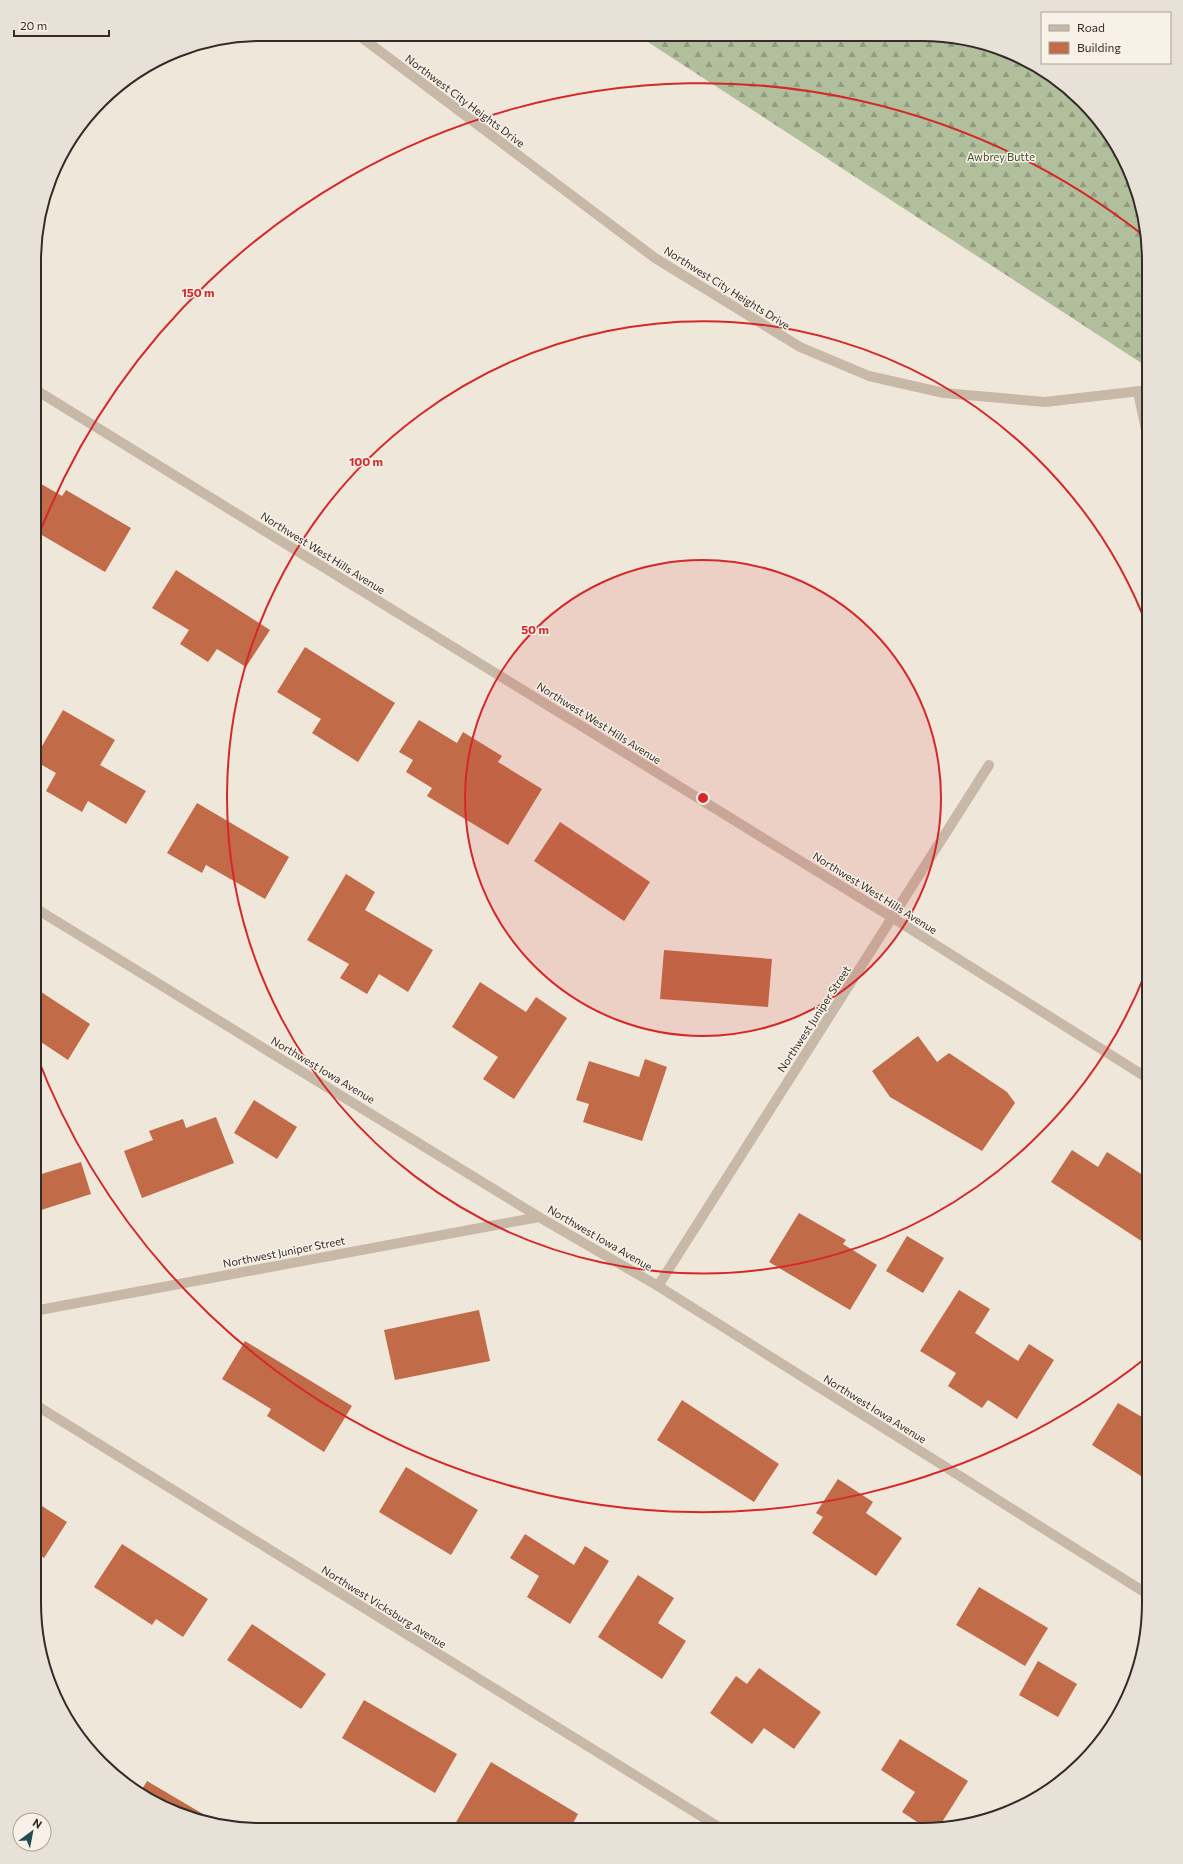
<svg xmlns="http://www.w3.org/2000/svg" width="1183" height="1864" font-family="Commissioner,sans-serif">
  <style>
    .forest { fill: url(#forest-firs) }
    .building { fill: #c16b49 }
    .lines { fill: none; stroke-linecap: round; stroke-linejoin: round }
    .minor { stroke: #c8b8a7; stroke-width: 10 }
    .ring { fill: none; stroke: #d62828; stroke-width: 2 }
    .labels { text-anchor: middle; stroke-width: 3; stroke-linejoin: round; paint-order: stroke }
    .street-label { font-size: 11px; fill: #352c28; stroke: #f8f1e7 }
    .park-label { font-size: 11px; fill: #42522c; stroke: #f8f1e7 }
    .rim { fill: none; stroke: #352c28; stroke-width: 2 }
    .centre { fill: #d62828; stroke: #f8f1e7; stroke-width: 2 }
    .ring-label { font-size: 12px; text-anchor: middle; font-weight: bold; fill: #d62828; stroke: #f8f1e7; stroke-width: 3; stroke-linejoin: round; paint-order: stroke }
  </style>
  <defs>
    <pattern id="forest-firs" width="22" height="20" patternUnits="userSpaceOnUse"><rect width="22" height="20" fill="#b1bf9c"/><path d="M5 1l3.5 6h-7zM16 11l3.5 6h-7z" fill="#919b7f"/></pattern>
  </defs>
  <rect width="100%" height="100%" fill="#f0e7db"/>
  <path class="forest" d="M637,35l315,1 57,15 51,30 42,42 30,51 17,87v107z"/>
  <g class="building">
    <path d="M36,481l26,15 4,-6 65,38 -26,44 -70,-41z"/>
    <path d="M176,570l94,60 -24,37 -29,-18 -9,13 -28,-18 9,-14 -37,-22z"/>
    <path d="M305,647l90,56 -37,59 -46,-29 9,-14 -44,-27z"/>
    <path d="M63,710l52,30 -15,25 46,26 -20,33 -38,-23 -6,11 -36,-21 10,-18 -21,-12v-3z"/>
    <path d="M419,720l38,23 6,-11 39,24 -4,6 44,27 -34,56 -81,-49 5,-8 -26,-16 7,-12 -14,-8z"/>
    <path d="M197,803l92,54 -24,42 -59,-34 -4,8 -35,-20z"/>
    <path d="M560,822l90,60 -26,39 -90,-60z"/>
    <path d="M346,874l29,18 -10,18 68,40 -25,42 -29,-18 -12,20 -27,-16 9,-14 -42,-24z"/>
    <path d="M664,950l108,9 -4,48 -108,-8z"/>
    <path d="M480,982l46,30 10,-15 31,21 -53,81 -31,-20 15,-22 -46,-30z"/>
    <path d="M35,988l55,36 -22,36 -33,-22z"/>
    <path d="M918,1036l19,26 12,-9 58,39 8,11 -33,48 -92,-54 -18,-26z"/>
    <path d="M645,1059l22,8 -25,74 -59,-19 6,-18 -13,-4 13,-39 50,16z"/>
    <path d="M254,1100l43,27 -20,32 -43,-26z"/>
    <path d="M216,1117l18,46 -92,35 -18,-47 29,-11 -4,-9 34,-12 3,9z"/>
    <path d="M1072,1150l26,17 9,-15 42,27v67l-98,-64z"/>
    <path d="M81,1162l10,32 -56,18v-36z"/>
    <path d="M799,1213l47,27 -3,4 34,21 -27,45 -81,-48z"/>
    <path d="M907,1236l37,22 -21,35 -37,-22z"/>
    <path d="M959,1290l31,19 -15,24 43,28 11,-17 25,16 -37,59 -29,-19 -6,8 -34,-22 8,-13 -36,-22z"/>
    <path d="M479,1310l11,51 -95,19 -11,-50z"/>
    <path d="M245,1341l107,65 -28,46 -57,-36 4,-7 -49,-30z"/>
    <path d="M682,1400l97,64 -25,38 -97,-62z"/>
    <path d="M1118,1403l31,18v60l-57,-36z"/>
    <path d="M406,1467l72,43 -27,45 -72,-43z"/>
    <path d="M838,1479l35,23 -7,11 36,25 -26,38 -64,-43 11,-16 -7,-4z"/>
    <path d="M34,1501l33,21 -23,36 -10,-7z"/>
    <path d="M525,1534l49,31 11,-19 24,15 -39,63 -43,-27 12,-21 -29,-18z"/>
    <path d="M122,1544l86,55 -25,38 -27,-18 -4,6 -58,-38z"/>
    <path d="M638,1575l36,23 -16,25 28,18 -24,38 -64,-42z"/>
    <path d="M979,1587l69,41 -23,38 -69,-41z"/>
    <path d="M252,1624l74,50 -25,35 -74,-49z"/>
    <path d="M1038,1661l39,23 -19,33 -39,-22z"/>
    <path d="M759,1668l62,44 -27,37 -30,-21 -12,16 -42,-31 26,-37 11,8z"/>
    <path d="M364,1700l93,54 -22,39 -93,-55z"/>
    <path d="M900,1739l68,42 -29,46 -11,2 -26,-17 13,-20 -34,-22z"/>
    <path d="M491,1762l87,52 -8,15h-118z"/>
    <path d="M147,1781l56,33 -3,6 -26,-7 -34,-20z"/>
  </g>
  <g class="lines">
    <g class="minor">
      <path d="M357,34l298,224 145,89 69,29 75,17 101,9 104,-12"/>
      <path d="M36,390l857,528 256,161"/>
      <path d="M1138,392l11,52"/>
      <path d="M35,908l504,309 119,69 491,309"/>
      <path d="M658,1286l331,-521"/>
      <path d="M34,1311l505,-94"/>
      <path d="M34,1404l688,425"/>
    </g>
  </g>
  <circle cx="703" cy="798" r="238" fill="#d62828" fill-opacity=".12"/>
  <g class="ring">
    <circle cx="703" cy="798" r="238"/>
    <path d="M1147 969A476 476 0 1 1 1149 631"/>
    <path d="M1147 1357A714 714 0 0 1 36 1054M36 542A714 714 0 0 1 1143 235"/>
  </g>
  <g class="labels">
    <g class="street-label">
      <text transform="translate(465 101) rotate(37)" y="4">Northwest City Heights Drive</text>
      <text transform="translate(727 288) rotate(32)" y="4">Northwest City Heights Drive</text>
      <text transform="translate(323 553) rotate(32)" y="4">Northwest West Hills Avenue</text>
      <text transform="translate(599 723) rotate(32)" y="4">Northwest West Hills Avenue</text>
      <text transform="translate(875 893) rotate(32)" y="4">Northwest West Hills Avenue</text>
      <text transform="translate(814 1019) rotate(-57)" y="4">Northwest Juniper Street</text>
      <text transform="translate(323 1070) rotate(31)" y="4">Northwest Iowa Avenue</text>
      <text transform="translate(600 1238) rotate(30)" y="4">Northwest Iowa Avenue</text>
      <text transform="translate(284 1252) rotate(-11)" y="4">Northwest Juniper Street</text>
      <text transform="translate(875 1409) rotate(32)" y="4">Northwest Iowa Avenue</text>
      <text transform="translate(384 1607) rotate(32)" y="4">Northwest Vicksburg Avenue</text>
    </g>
    <g class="park-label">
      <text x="1001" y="161">Awbrey Butte</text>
    </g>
  </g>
  <path d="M0 0H1183V1864H0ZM261 41H922A220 220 0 0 1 1142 261V1603A220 220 0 0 1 922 1823H261A220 220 0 0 1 41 1603V261A220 220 0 0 1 261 41Z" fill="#e8e1d8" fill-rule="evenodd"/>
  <path class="rim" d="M261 41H922A220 220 0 0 1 1142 261V1603A220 220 0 0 1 922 1823H261A220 220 0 0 1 41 1603V261A220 220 0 0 1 261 41Z"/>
  <circle cx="703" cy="798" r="6" class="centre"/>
  <g class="ring-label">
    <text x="198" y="297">150 m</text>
    <text x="366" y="466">100 m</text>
    <text x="535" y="634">50 m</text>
  </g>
  <rect x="1041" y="12" width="130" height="52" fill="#f8f1e7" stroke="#aaa29b"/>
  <rect x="1049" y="25" width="20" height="6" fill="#c8b8a7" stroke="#aaa29b"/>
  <text x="1077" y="32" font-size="12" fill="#352c28">Road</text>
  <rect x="1049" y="42" width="20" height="12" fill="#c16b49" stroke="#aaa29b"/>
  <text x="1077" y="52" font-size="12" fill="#352c28">Building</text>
  <g transform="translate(32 1832) rotate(32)"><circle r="19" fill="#f8f1e7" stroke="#aaa29b"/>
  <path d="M0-3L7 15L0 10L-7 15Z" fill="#1f4e54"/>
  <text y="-6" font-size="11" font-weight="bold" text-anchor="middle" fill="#352c28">N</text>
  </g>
  <path d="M14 30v6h95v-6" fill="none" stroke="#352c28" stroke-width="2"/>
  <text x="20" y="30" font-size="12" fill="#352c28" stroke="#f8f1e7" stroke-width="3" paint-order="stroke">20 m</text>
</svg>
